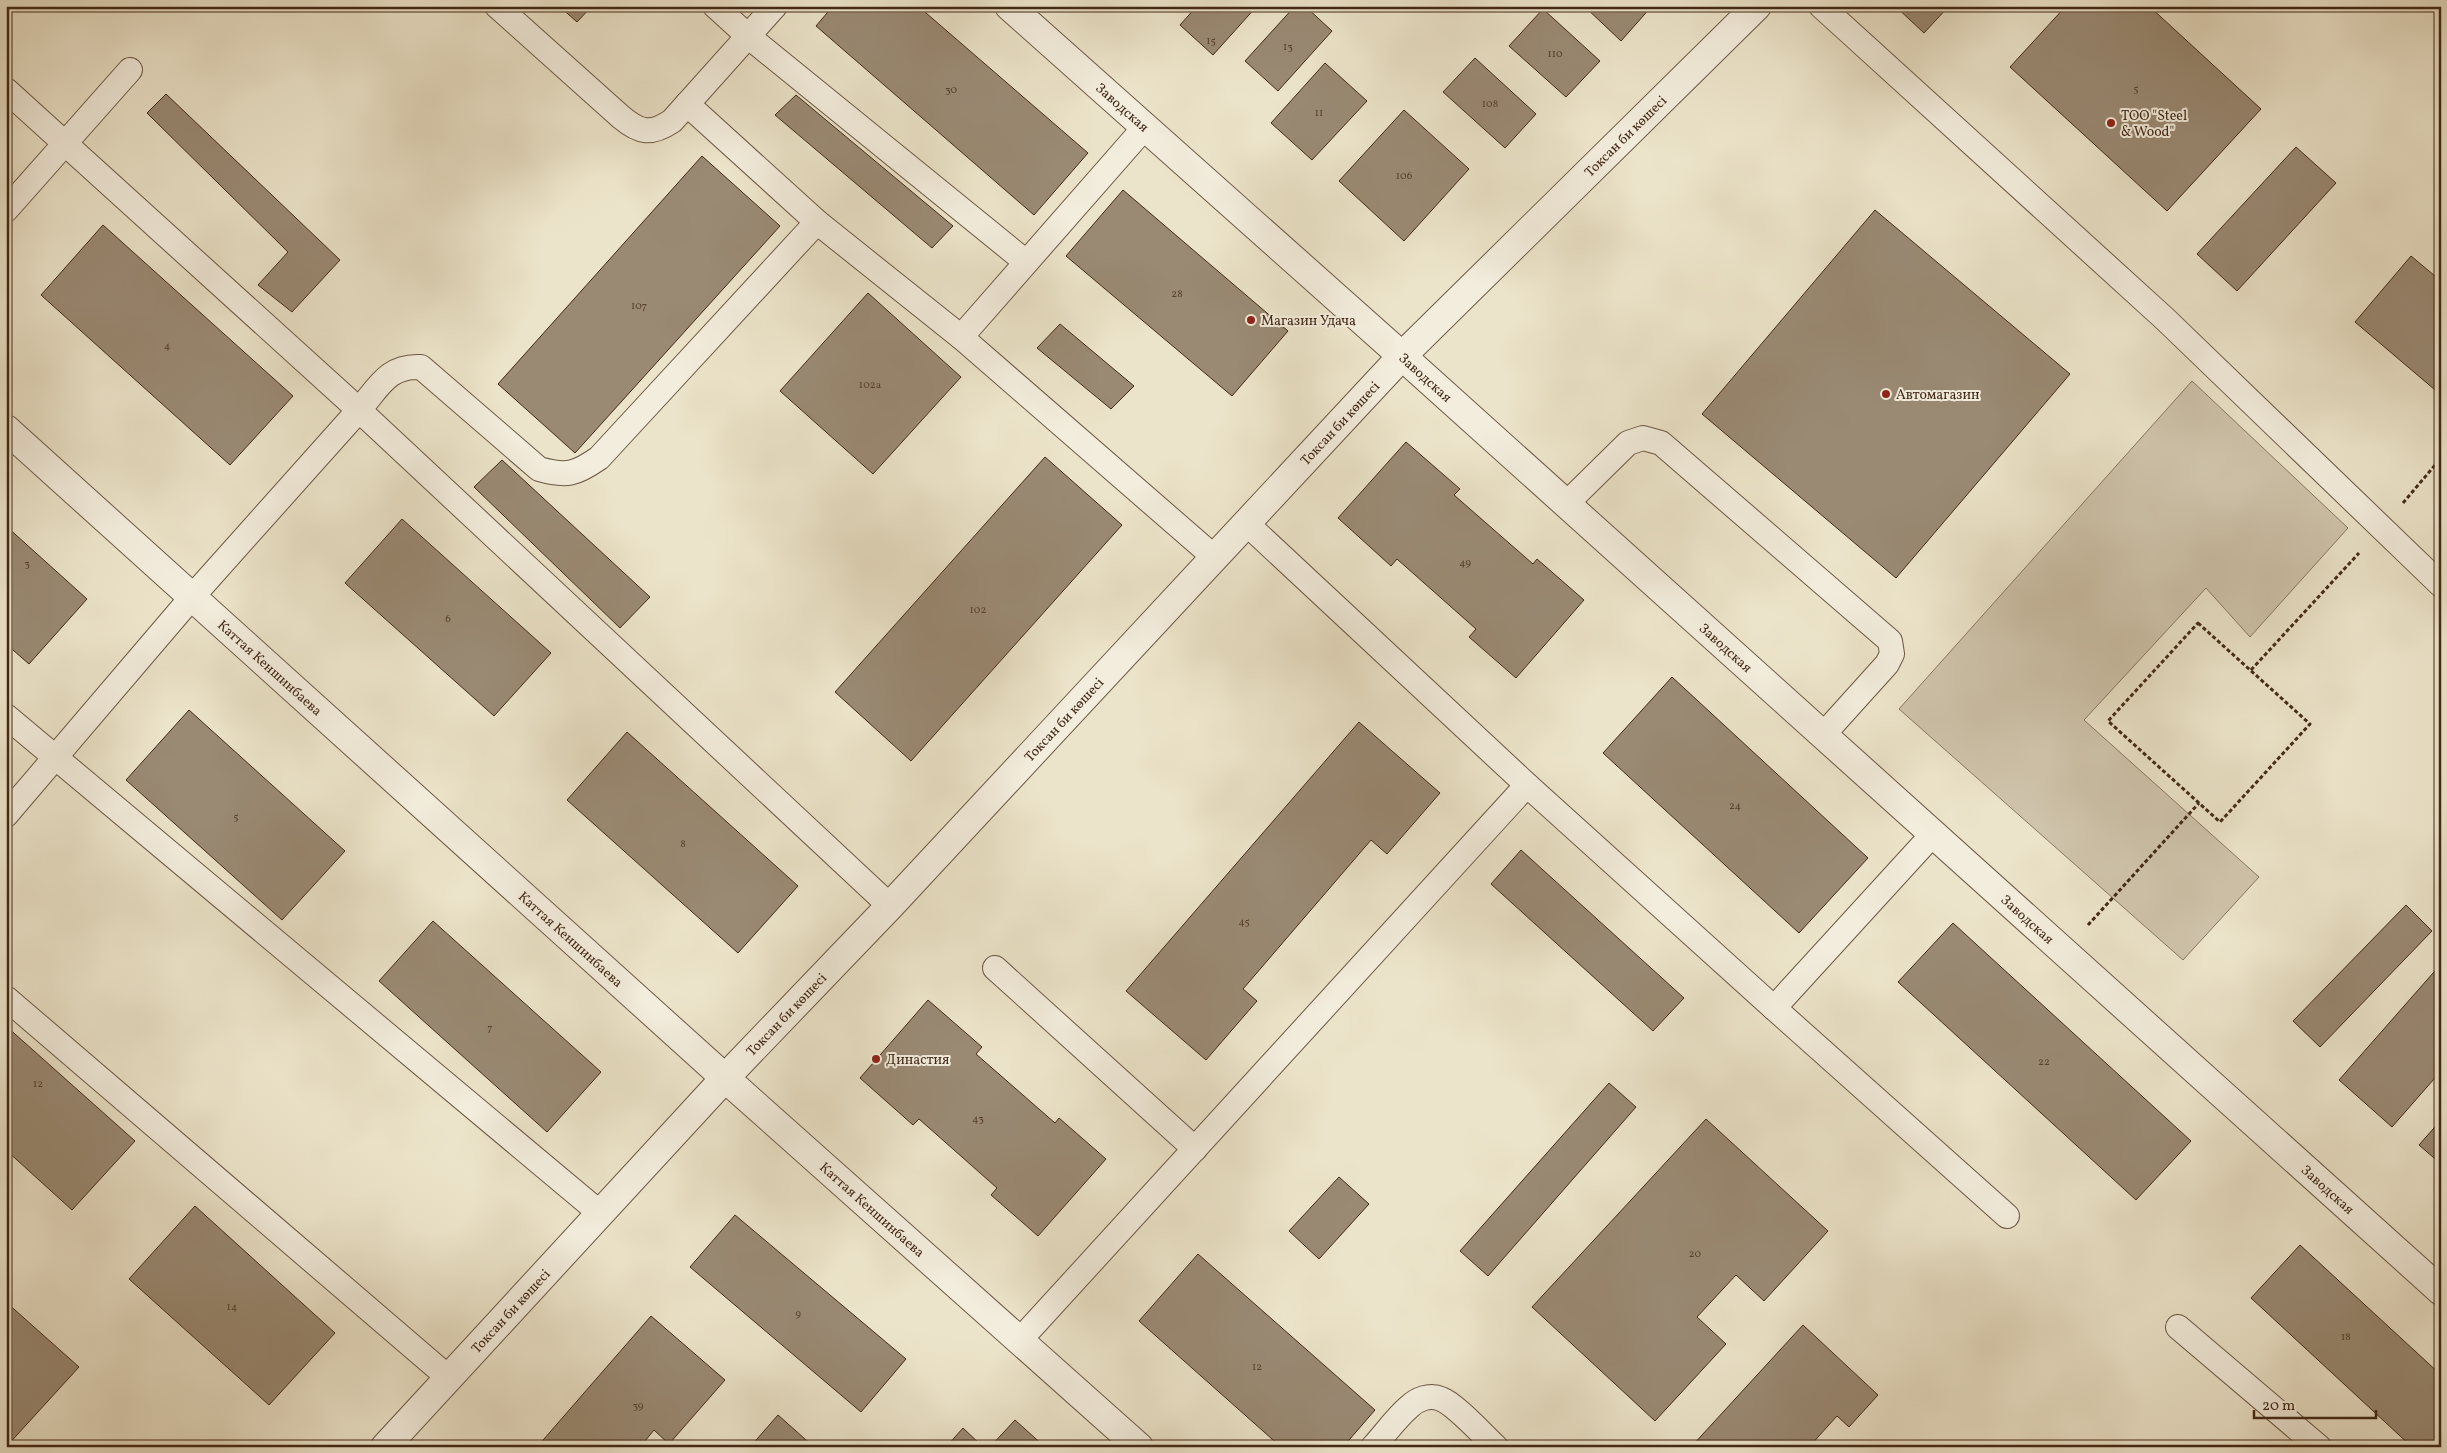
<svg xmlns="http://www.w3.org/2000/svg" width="2447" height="1453" font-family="Vollkorn,serif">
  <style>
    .green { fill: #cfc4ac; stroke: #887662 }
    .building { fill: #9a8a74; stroke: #422917 }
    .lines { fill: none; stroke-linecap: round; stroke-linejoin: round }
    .service-casing { stroke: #6c5844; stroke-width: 26 }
    .minor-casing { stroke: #6c5844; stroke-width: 30 }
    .path { stroke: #422917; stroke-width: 3; stroke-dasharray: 4 2.5; stroke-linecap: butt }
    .service { stroke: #f3eddd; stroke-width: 24 }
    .minor { stroke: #f3eddd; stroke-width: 28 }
    .poi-dot { fill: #8f2418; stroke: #f3eddd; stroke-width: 2 }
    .labels { text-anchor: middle; stroke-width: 4; stroke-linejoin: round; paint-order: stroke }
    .number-label { font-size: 11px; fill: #58412e }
    .street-label { font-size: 14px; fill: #422917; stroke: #f3eddd }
    .poi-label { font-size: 14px; fill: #422917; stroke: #f3eddd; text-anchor: start }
  </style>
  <rect width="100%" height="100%" fill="#ece4ca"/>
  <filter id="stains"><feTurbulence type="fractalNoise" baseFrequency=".004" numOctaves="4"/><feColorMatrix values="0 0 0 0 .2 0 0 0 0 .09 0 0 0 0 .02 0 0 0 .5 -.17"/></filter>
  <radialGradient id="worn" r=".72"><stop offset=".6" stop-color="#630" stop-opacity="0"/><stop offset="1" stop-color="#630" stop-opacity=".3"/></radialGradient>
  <path class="green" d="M2192,381l156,147 -98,109 -44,-49 -122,132 175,157 -76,83 -284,-251z"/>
  <g class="building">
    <path d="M559,6h33l-15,16z"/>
    <path d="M833,6h85l170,147 -54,62 -218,-189z"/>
    <path d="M1197,6h60l-44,49 -33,-30z"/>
    <path d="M1295,6h10l27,25 -54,60 -33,-30z"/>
    <path d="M1584,6h68l-31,35z"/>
    <path d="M1895,6h54l-25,27z"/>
    <path d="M2066,6h83l112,103 -94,102 -157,-144z"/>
    <path d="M1543,9l57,52 -34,36 -57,-51z"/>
    <path d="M1475,58l61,56 -31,34 -62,-56z"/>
    <path d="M1325,63l42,38 -55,59 -41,-37z"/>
    <path d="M166,94l174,166 -48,52 -34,-27 30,-33 -141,-139z"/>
    <path d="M796,95l157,131 -21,22 -157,-133z"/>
    <path d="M1404,110l65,59 -65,72 -65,-60z"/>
    <path d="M2296,147l40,36 -99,108 -40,-37z"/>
    <path d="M702,156l78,70 -205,227 -77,-69z"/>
    <path d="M1123,190l165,141 -56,65 -166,-140z"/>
    <path d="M1875,210l195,164 -174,204 -194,-164z"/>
    <path d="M103,225l190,171 -63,69 -189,-170z"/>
    <path d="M2411,256l30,25v114l-86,-73z"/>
    <path d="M868,293l93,84 -88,97 -93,-83z"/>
    <path d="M1060,324l74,62 -23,23 -74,-61z"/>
    <path d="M1406,442l54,47 -6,6 79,69 4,-5 47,41 -68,78 -47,-41 7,-8 -79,-70 -6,7 -53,-48z"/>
    <path d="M1045,457l77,68 -211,236 -76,-69z"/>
    <path d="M502,460l148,137 -30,31 -146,-141z"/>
    <path d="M402,519l149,134 -57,63 -149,-133z"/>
    <path d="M6,526l81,73 -58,65 -23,-20z"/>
    <path d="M1672,677l196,181 -69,75 -196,-180z"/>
    <path d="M189,710l156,141 -63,69 -156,-140z"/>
    <path d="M1359,722l81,71 -53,61 -16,-14 -128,149 14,12 -51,59 -80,-69z"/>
    <path d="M627,732l171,154 -60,67 -171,-153z"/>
    <path d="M1521,850l163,148 -31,33 -162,-147z"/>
    <path d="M2406,905l26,26 -112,116 -27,-26z"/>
    <path d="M433,921l168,151 -54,60 -168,-151z"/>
    <path d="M1953,923l238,218 -55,59 -238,-218z"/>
    <path d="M2441,964v107l-49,56 -53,-47z"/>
    <path d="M928,1000l54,47 -6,7 79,69 4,-5 47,41 -68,77 -47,-41 6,-7 -78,-69 -6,6 -53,-47z"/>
    <path d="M6,1026l129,115 -63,69 -66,-60z"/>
    <path d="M1609,1083l27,24 -148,169 -28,-25z"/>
    <path d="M1706,1119l122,112 -64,70 -28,-26 -39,42 29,27 -71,77 -123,-114z"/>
    <path d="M2441,1120v44l-22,-19z"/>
    <path d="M1339,1177l30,27 -50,55 -30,-28z"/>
    <path d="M195,1206l140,127 -66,72 -140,-126z"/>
    <path d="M735,1215l171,144 -45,53 -171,-145z"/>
    <path d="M2300,1245l141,130v72h-29l-161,-149z"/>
    <path d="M1198,1254l177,156 -32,37h-62l-142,-126z"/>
    <path d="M6,1302l73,65 -73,80z"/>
    <path d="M651,1316l74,64 -56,64 -15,-14 -14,17h-103z"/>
    <path d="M1803,1325l75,70 -29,32 -12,-11 -28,31h-118z"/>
    <path d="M778,1415l36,32h-64z"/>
    <path d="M1015,1420l30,27h-55z"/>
    <path d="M963,1428l20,19h-37z"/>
  </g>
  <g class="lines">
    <defs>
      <g id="service">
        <path d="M497,6l124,111c19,16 30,18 51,4l103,-115"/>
        <path d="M715,6l34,31 277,225"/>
        <path d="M1821,6l344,313 276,266"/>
        <path d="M6,90l353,320c20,-23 29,-45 62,-43l118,102c28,8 37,5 60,-11l218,-236"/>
        <path d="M687,104l130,118 144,115"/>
        <path d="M1145,127l-184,210 253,220"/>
        <path d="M6,210l124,-140"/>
        <path d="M1566,504l62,-61 15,-5 18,5 229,198 2,13 -5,10 -64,71"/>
        <path d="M1246,523l281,262 247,223 159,-174"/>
        <path d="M6,716l594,497"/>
        <path d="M6,815l186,-218 167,-187 531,496"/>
        <path d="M995,968l200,181"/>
        <path d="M6,998l443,380"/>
        <path d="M1774,1008l233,208"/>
        <path d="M2178,1327l141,120"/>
        <path d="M1020,1340l507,-555"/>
        <path d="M1373,1447c12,-13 23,-29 36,-40 8,-8 21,-13 32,-8 14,5 42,36 55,48"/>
      </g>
      <g id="minor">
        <path id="s1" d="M1009,6l393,350 1039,935"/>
        <path id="s2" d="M6,429l719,649 414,369"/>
        <path id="s3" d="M385,1447l340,-369 165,-172 512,-550 355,-350"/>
      </g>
    </defs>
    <use href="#service" class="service-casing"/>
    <use href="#minor" class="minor-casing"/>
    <g class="path">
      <path d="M2403,503l38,-45"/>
      <path d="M2198,623l112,101 -90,98 -112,-101z"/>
      <path d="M2251,670l108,-117"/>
      <path d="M2088,925l111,-122"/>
    </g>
    <use href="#service" class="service"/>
    <use href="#minor" class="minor"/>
  </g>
  <g class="poi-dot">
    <circle cx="2111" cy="123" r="5"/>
    <circle cx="1251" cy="320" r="5"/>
    <circle cx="1886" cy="394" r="5"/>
    <circle cx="876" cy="1059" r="5"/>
  </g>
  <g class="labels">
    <g class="number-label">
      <text x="1211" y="44">15</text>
      <text x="1288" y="50">13</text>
      <text x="1555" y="57">110</text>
      <text x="2136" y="92">5</text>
      <text x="951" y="93">30</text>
      <text x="1490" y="107">108</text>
      <text x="1319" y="116">11</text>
      <text x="1404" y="179">106</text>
      <text x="1177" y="297">28</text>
      <text x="639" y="309">107</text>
      <text x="167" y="349">4</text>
      <text x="870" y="388">102а</text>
      <text x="1465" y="566">49</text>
      <text x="27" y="567">3</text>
      <text x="978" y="613">102</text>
      <text x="448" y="622">6</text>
      <text x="1735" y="809">24</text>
      <text x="236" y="820">5</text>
      <text x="683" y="847">8</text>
      <text x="1244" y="925">45</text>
      <text x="490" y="1031">7</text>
      <text x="2044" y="1065">22</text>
      <text x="38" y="1087">12</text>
      <text x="978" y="1122">43</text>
      <text x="1695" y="1257">20</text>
      <text x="232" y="1310">14</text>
      <text x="798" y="1317">9</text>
      <text x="2346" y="1340">18</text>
      <text x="1257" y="1370">12</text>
      <text x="638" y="1409">39</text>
    </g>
    <g class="street-label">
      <text dy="5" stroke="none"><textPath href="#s1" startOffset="152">Заводская</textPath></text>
      <text dy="5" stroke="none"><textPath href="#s3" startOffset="1805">Токсан би көшесі</textPath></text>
      <text dy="5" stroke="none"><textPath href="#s1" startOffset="558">Заводская</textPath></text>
      <text dy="5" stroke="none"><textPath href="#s3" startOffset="1400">Токсан би көшесі</textPath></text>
      <text dy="5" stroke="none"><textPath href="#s1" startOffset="962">Заводская</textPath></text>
      <text dy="5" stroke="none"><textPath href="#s2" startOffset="356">Каттая Кеншинбаева</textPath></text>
      <text dy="5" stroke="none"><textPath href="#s3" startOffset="995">Токсан би көшесі</textPath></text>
      <text dy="5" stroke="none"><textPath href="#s1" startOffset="1368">Заводская</textPath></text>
      <text dy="5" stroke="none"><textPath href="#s2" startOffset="761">Каттая Кеншинбаева</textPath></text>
      <text dy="5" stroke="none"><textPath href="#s3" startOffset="590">Токсан би көшесі</textPath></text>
      <text dy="5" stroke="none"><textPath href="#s1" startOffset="1772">Заводская</textPath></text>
      <text dy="5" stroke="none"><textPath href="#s2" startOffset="1166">Каттая Кеншинбаева</textPath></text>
      <text dy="5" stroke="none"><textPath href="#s3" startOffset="185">Токсан би көшесі</textPath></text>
    </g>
    <g class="poi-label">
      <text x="2121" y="120">TOO "Steel<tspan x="2121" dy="16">&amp; Wood"</tspan></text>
      <text x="1261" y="325">Магазин Удача</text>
      <text x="1896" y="399">Автомагазин</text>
      <text x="886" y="1064">Династия</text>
    </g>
  </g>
  <rect width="2447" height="1453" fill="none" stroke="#ece4ca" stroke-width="25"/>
  <rect x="8" y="8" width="2432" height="1438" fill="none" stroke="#422917" stroke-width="2.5"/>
  <rect x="12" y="12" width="2422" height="1428" fill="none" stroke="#422917"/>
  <path d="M2254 1410v8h122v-8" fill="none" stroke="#422917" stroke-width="2.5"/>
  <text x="2262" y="1410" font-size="15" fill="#422917" stroke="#f3eddd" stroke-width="4" paint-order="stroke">20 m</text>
  <rect width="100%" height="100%" filter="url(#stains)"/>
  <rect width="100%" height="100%" fill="url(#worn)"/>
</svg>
